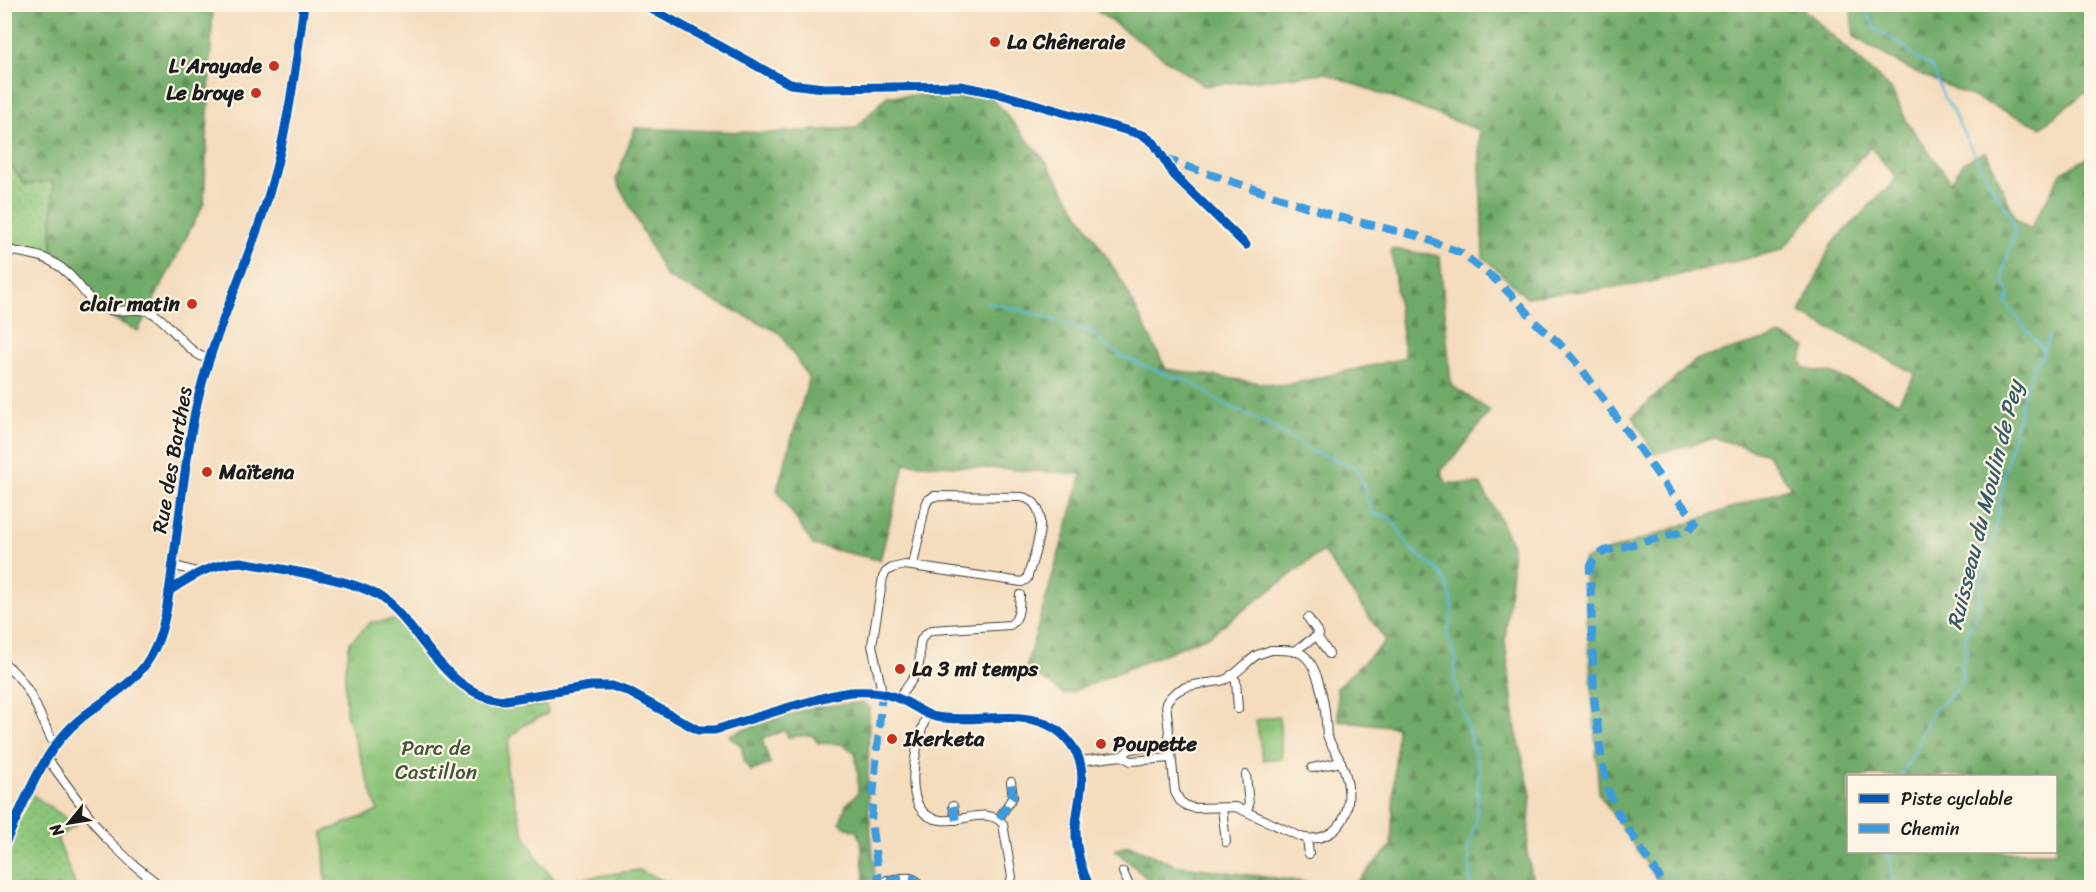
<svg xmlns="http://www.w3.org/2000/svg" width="2096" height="892" font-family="Sriracha,sans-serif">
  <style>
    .grass { fill: url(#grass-dots); stroke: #54704a; stroke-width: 1.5 }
    .forest { fill: url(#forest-firs); stroke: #466342; stroke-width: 1.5; fill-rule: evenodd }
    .park { fill: url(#park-tufts); stroke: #54704a; stroke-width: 1.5 }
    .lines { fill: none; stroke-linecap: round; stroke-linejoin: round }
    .stream { stroke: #5cbcdb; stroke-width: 2 }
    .minor-casing { stroke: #3c3934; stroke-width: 10 }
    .tertiary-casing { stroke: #3c3934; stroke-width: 12 }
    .minor { stroke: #fff; stroke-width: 8 }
    .tertiary { stroke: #fff; stroke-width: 9 }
    .quiet { stroke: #3c9bdf; stroke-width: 8; stroke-dasharray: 15 8; stroke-linecap: butt }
    .cycleway-casing { stroke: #fcf5e5; stroke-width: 13 }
    .cycleway { stroke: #0057b8; stroke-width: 9 }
    .poi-dot { fill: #c8321e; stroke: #fcf5e5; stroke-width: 2 }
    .labels { text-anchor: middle; stroke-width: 4.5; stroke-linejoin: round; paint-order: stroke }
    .poi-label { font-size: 21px; font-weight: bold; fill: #1c1c1c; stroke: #fcf5e5; text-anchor: start }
    .street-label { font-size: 21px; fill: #1c1c1c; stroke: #fcf5e5 }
    .park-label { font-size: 21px; fill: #43573c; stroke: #fcf5e5 }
    .water-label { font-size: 22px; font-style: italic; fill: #365c68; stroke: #fcf5e5 }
  </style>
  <defs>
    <pattern id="grass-dots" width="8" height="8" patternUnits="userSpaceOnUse" patternTransform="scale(1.5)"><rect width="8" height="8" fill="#8bc478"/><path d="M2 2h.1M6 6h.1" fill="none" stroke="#77a867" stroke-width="1.8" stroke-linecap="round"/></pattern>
    <pattern id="forest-firs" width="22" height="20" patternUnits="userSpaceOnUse" patternTransform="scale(1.5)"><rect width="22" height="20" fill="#70aa68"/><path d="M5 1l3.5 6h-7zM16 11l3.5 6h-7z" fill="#5b8a55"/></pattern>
    <pattern id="park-tufts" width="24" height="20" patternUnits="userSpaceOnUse" patternTransform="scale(1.5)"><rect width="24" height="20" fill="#8bc478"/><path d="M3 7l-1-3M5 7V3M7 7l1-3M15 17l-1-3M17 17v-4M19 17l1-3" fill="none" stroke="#77a867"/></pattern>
  </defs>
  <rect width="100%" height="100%" fill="#fcf5e5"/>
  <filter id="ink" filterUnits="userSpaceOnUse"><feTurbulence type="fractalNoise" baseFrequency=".0167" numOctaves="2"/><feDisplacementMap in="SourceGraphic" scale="12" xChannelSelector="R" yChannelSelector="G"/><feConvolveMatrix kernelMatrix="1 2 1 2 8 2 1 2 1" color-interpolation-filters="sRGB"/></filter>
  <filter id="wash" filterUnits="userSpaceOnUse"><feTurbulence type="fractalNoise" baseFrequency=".008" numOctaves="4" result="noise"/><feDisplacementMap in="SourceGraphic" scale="24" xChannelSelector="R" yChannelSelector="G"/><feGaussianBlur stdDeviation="1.35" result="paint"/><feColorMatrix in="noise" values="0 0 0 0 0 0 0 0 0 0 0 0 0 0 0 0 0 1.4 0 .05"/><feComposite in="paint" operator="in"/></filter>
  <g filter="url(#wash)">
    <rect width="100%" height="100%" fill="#f4dcbd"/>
    <g class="grass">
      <path d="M4,158l21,27 28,-4 -1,72 -47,-6z"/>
      <path d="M30,793l46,32 -19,13 19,49h-71l-1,-42z"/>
    </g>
    <g class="forest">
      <path d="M5,5h208l-9,198 -66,128 -29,-14 -20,-29 -37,-35 1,-72 -28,4 -20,-27z"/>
      <path d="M1083,5h716l93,85 15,32 44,60 13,-20 22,-11 30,68 14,10 32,-57 29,-16v731h-429l-63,-93 -16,-234 208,-73 -24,-33 -52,-16 -61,16 -21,-38 63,-56 85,-25 25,12 -5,12 3,10 27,4 67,29 18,-28 -116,-61 31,-68 66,-67 -27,-31 -88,103 -140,34 -116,13 -43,-40 -4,-127 -154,-57 -121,13 -116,-81zM2056,776v76h-208v-76z"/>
      <path d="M1850,5h241v86l-9,4 -41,32 -132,-58 -55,-32z"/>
      <path d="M989,94l57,68 76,119 44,88 115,17 124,-28 -14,-109 49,7 11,129 39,26 -31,41 -18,19 5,12 34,1 17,29 15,33v23l-7,72 11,89 15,65 -4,58 7,34h-182l39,-41 6,-119 -59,-7 -1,-33 49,-46 -63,-90 -113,84 -146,60 -38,-28 56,-193 -177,-11 -25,97 -67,-15 -36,-55 32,-111 -29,-46 -114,-56 -50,-98 19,-51 133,5 88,-5 31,-32z"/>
      <path d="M863,702l6,5 -1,94 8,86h-11l-4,-46 -4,-10 -12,-4 -5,-5 6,-17 12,-12v-17l-3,-24 -14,-8 -23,-1 -6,-8 -24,2 -3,-7 -23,9 8,25 -19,7 -6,-8 -4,-18 -11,-7 1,-4 78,-26z"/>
      <path d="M1129,845l46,20 168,22h-186l-42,-37z"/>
    </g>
    <g class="park">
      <path d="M394,620l86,85 25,4 41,-4 2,8 -26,13 -12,12 -4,32 18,63 16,30 17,19 82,-12 25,11 7,6h-345l-3,-55 55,-21 -32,-97 -1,-43 5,-29 21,-20z"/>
      <path d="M1279,716l3,42 -19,2 -7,-40z"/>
    </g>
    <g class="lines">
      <g class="stream">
        <path d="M1863,4l13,26 25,14 17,16 11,4 6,9 9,25 5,6 30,60c5,5 6,9 9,16 8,16 24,31 26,49 1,17 -12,32 -11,50 0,5 5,12 6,17l-3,7 37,47v5l-10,12 -10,29 -18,75 -12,73 -9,8 3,15 -6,14 -3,28 -12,26 -1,10 2,7 -5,11v19l-11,13 -17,14 -6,10 -12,30 -15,27"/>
        <path d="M986,302l54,13 52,17 10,11 21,14 45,18 21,6 31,21 50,23 41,26 44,16 5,8 12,39 17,3 5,5 17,27 29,23 8,15 3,12 2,12 -6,23 9,26 -2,21 25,88 -3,54 -8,24 3,41"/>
        <path d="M2043,350l6,-14"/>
        <path d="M1887,852l3,3v18l7,15"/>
      </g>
    </g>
  </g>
  <g filter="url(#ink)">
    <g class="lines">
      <defs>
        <g id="minor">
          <path d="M642,4l148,80 34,4 136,-2 36,7 147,42 11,8 20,32 72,70"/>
          <path d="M4,250c33,4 51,7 73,33 8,10 14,20 26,25 17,8 38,-5 54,8 18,13 30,37 53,44"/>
          <path d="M172,565l25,7"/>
          <path d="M169,591c23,-15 43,-28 72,-29 36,7 115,16 142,37 41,32 63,98 122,101l86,-14h21l15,5 71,39h17c26,-8 52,-16 78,-24 19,-5 39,-12 58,-14 23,-1 36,0 57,11 9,5 18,12 28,14 49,9 112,-20 141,37 11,23 0,48 -1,72 -1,21 5,43 14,62"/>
          <path d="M1308,618l11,16 -2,2"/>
          <path d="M1271,650c10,0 22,-1 31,4 16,10 23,50 24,68 1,5 0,9 1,13 3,9 9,17 13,25 11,22 14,56 -8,72 -9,6 -20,8 -31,5l-65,-30 -42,1 -7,-2 -7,-5 -5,-9 -9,-89c13,-22 36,-17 58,-23 12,-4 22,-18 33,-25 4,-2 9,-3 14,-5z"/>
          <path d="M1294,651l23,-15 12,18"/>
          <path d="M4,663c29,23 34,52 51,83"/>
          <path d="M1231,675l5,6 2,28"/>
          <path d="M882,692l-10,-47 11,-68 3,-5 6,-4 13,-3 117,17 5,-3c6,-22 29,-75 -5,-82l-88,-1 -6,4 -3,7 -12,58"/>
          <path d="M898,698c7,-9 15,-17 19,-27 8,-17 -6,-31 15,-41l78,-5c10,-6 9,-19 10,-30"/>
          <path d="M927,714c-10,27 -31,101 14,106 20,3 48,-14 62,4l9,53 -4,11"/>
          <path d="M1122,756l8,-7 40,-4"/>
          <path d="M47,758l57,78 30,29 29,23"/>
          <path d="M1080,761l42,-5 9,5 40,-3"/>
          <path d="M1312,768l29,-6"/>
          <path d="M1246,775l3,30 -3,6"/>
          <path d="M953,806l3,14"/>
          <path d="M1222,808l4,34"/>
          <path d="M999,818l14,-21 -2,-15"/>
          <path d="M1307,839l2,15"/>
          <path d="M1123,872l7,16"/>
          <path d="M887,880c13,-1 29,-8 34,8"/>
        </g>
        <path id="tertiary" d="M4,845c17,-34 34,-81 59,-109 28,-34 73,-45 92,-88 12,-26 14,-57 18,-85 7,-50 12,-101 22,-151 14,-67 45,-131 67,-196 23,-68 33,-140 42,-212"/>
      </defs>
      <use href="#minor" class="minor-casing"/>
      <use href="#tertiary" class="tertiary-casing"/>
      <use href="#minor" class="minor"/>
      <use href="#tertiary" class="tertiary"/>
      <g class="quiet">
        <path d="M1164,157l15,7 159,53 80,19 43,17 35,27 27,27 15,18 21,18 24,28 88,122 18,19 6,11 -7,8 -83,20c-8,5 -13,9 -15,18l4,128 8,65 7,31 8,18 49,77"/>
        <path d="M953,806l3,14"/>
        <path d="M999,818l14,-21 -2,-15"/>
        <path d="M887,880c13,-1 29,-8 34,8"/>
        <path d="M1009,887l1,1"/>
        <path d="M880,888l-9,-67 11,-129"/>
      </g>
      <defs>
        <g id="cycleway">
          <path d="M642,4l148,80 34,4 136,-2 36,7 147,42 11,8 20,32 72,70"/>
          <path d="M169,591c23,-15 43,-28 72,-29 36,7 115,16 142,37 41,32 63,98 122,101l86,-14h21l15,5 71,39h17c26,-8 52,-16 78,-24 19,-5 39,-12 58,-14 23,-1 36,0 57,11 9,5 18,12 28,14 49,9 112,-20 141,37 11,23 0,48 -1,72 -1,21 5,43 14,62"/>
          <path d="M4,845c17,-34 34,-81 59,-109 28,-34 73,-45 92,-88 12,-26 14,-57 18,-85 7,-50 12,-101 22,-151 14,-67 45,-131 67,-196 23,-68 33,-140 42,-212"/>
        </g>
      </defs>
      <use href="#cycleway" class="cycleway-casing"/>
      <use href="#cycleway" class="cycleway"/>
    </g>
  </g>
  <g class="poi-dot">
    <circle cx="995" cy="42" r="6"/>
    <circle cx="274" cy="66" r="6"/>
    <circle cx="256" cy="93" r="6"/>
    <circle cx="192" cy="304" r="6"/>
    <circle cx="207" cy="472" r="6"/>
    <circle cx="900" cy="669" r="6"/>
    <circle cx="892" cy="739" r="6"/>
    <circle cx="1101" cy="744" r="6"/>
  </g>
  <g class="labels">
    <g class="poi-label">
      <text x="1007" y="49">La Chêneraie</text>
      <text x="262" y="73" text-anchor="end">L'Arayade</text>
      <text x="244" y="100" text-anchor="end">Le broye</text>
      <text x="180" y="311" text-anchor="end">clair matin</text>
      <text x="219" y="479">Maïtena</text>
      <text x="912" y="676">La 3 mi temps</text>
      <text x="904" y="746">Ikerketa</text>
      <text x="1113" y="751">Poupette</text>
    </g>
    <g class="street-label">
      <text transform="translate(172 460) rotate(-80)" y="7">Rue des Barthes</text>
    </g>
    <g class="park-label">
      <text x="436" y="755">Parc de<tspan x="436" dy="24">Castillon</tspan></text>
    </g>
    <g class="water-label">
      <text transform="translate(1984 505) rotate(-76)" y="8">Ruisseau du Moulin de Pey</text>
    </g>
  </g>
  <rect width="2096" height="892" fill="none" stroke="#fcf5e5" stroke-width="24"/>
  <rect x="1847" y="775" width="210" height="78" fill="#fcf5e5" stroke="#a29e95" stroke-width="1.5"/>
  <rect x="1859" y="794" width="30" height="9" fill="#0057b8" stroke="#a29e95" stroke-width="1.5"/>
  <text x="1901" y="805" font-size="18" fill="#1c1c1c">Piste cyclable</text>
  <rect x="1859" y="824" width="30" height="9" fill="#3c9bdf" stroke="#a29e95" stroke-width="1.5"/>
  <text x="1901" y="835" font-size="18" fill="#1c1c1c">Chemin</text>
  <g transform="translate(69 823) rotate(240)" stroke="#fcf5e5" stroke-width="4.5" paint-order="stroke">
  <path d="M0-4.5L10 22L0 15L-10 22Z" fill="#1c1c1c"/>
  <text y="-9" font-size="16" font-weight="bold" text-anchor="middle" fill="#1c1c1c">N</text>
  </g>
</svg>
